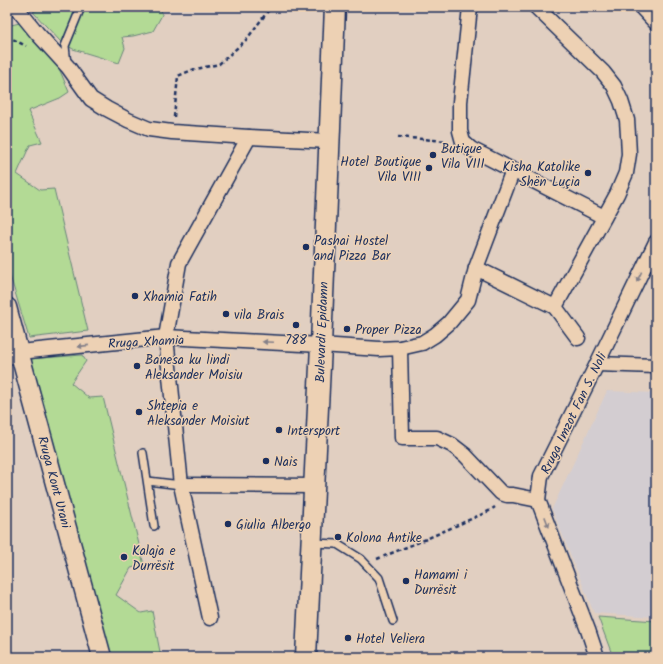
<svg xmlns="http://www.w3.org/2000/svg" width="663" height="664" font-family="Kalam,sans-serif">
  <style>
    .built { fill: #d3cdd1 }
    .green { fill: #b3da95; stroke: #67847a }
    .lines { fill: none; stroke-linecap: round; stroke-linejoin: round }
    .service-casing { stroke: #1b2f5e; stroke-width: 10 }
    .minor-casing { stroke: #1b2f5e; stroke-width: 17 }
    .tertiary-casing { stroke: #1b2f5e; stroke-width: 21 }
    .secondary-casing { stroke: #1b2f5e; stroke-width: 23 }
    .path { stroke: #1b2f5e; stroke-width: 2.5; stroke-dasharray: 4 3; stroke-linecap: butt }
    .service { stroke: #edd1b4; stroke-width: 7 }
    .minor { stroke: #edd1b4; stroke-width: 14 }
    .tertiary { stroke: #edd1b4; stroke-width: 18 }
    .secondary { stroke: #edd1b4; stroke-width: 20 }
    .oneway { fill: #848089 }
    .poi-dot { fill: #1b2f5e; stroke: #edd1b4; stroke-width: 1.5 }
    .labels { text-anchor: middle; stroke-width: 3; stroke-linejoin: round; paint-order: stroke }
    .poi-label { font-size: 13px; fill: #1b2f5e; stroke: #edd1b4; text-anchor: start }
    .street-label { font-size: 13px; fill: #1b2f5e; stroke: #edd1b4 }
  </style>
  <rect width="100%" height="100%" fill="#e1cfc1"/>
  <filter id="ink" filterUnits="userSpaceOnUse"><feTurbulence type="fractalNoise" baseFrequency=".025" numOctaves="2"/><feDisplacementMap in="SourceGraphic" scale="8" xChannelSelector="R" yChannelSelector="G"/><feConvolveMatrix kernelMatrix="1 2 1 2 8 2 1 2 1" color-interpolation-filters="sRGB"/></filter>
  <g filter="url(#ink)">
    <path class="built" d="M607,391l49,2v224l-62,-4 -42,-104z"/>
    <g class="green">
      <path d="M43,7h118l1,8 -9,16 -20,5 -11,1 3,11 -6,15 -46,-14 -13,-8 -27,-29z"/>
      <path d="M24,22l29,32 16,38 -9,6 -32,13 14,31 -12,3 -13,29 23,16 14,-1 34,142 -59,7 -22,-72v-240z"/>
      <path d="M82,355l4,6 -15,22 18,15 14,-1 41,168 -13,3 -15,27 25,18 11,-2 9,46h-51l-82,-298z"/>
      <path d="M598,617l58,4v36h-43z"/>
    </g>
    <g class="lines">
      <defs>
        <g id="service">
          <path d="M67,64l-2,-18 16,-39"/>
          <path d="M143,453l11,73"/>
          <path d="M148,481l33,4"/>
          <path d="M313,543l24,1 24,15 18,19 14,43"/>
        </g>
        <g id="minor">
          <path d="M16,7l21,26 31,34 23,32 16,10 21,11 21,9 23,3 77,5 80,4"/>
          <path d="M470,7l-10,95v29l3,11 8,7 14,7 119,61"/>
          <path d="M536,7l67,65 11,14 7,15 6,19 1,15 1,19 -3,19 -9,21 -62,113"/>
          <path d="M641,7l15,16"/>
          <path d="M476,268l79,39 23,31"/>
          <path d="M400,348l2,90h35l15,7 13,10 36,38 6,2h6l25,5"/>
          <path d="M7,358l13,-6 146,-15 155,8 58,4 21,-1 22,-5 13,-8 14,-12 19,-23 8,-32 37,-98"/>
          <path d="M597,364l59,2"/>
          <path d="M181,485l133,1"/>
          <path d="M210,618l-29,-133 -15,-148 13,-74 70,-126"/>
          <path d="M597,657l-9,-27 -50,-130 3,-24 56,-112 59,-122"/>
        </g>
        <path id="tertiary" d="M7,307l95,350"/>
        <path id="secondary" d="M306,657l15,-312 14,-338"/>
      </defs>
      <use href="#service" class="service-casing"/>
      <use href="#minor" class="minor-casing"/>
      <use href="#tertiary" class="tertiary-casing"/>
      <use href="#secondary" class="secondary-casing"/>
      <g class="path">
        <path d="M7,36l19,10"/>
        <path d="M174,117l4,-41 14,-6 27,-6 27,-24 25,-33"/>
        <path d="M398,137l48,4"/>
        <path d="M377,559l47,-19 65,-29 6,-4"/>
      </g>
      <use href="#service" class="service"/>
      <use href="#minor" class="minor"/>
      <use href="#tertiary" class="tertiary"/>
      <use href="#secondary" class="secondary"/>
    </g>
    <defs><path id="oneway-solid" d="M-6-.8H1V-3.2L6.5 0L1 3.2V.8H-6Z"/></defs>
    <g class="oneway">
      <use href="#oneway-solid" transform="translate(639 277) rotate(116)"/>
      <use href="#oneway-solid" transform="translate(268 342) rotate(-177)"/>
      <use href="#oneway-solid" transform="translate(83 346) rotate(174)"/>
      <use href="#oneway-solid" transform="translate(547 522) rotate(69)"/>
    </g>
  </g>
  <g class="poi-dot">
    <circle cx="433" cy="155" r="4"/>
    <circle cx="429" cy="168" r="4"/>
    <circle cx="588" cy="173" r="4"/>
    <circle cx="306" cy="247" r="4"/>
    <circle cx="135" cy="296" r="4"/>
    <circle cx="226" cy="314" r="4"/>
    <circle cx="296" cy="325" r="4"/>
    <circle cx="347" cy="329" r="4"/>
    <circle cx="137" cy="366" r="4"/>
    <circle cx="139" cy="412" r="4"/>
    <circle cx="279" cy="430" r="4"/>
    <circle cx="266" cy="461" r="4"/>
    <circle cx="228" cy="524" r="4"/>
    <circle cx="338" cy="537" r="4"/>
    <circle cx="124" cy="557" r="4"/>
    <circle cx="406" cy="581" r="4"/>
    <circle cx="348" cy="638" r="4"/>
  </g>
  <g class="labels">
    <g class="poi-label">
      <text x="441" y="153">Butique<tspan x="441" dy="15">Vila VIII</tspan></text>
      <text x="421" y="166" text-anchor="end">Hotel Boutique<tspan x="421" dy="15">Vila VIII</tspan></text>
      <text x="580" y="171" text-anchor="end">Kisha Katolike<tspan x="580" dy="15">Shën Luçia</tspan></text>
      <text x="314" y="245">Pashai Hostel<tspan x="314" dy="15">and Pizza Bar</tspan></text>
      <text x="143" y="301">Xhamia Fatih</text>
      <text x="234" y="319">vila Brais</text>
      <text x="355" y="334">Proper Pizza</text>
      <text x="296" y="344" text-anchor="middle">788</text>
      <text x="145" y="364">Banesa ku lindi<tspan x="145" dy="15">Aleksander Moisiu</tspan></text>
      <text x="147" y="410">Shtepia e<tspan x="147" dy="15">Aleksander Moisiut</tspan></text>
      <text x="287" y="435">Intersport</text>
      <text x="274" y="466">Nais</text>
      <text x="236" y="529">Giulia Albergo</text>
      <text x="346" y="542">Kolona Antike</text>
      <text x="132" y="555">Kalaja e<tspan x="132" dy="15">Durrësit</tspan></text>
      <text x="414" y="579">Hamami i<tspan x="414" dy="15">Durrësit</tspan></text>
      <text x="356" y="643">Hotel Veliera</text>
    </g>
    <g class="street-label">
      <text transform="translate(321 332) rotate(-88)" y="5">Bulevardi Epidamn</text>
      <text transform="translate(146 341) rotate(-3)" y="5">Rruga Xhamia</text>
      <text transform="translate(573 413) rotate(-64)" y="5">Rruga Imzot Fan S. Noli</text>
      <text transform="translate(55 482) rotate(75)" y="5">Rruga Kont Urani</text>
    </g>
  </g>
  <rect width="663" height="664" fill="none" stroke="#edd1b4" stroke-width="24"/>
  <rect x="12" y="12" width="639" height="640" fill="none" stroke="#1b2f5e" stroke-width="1.5" filter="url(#ink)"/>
</svg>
